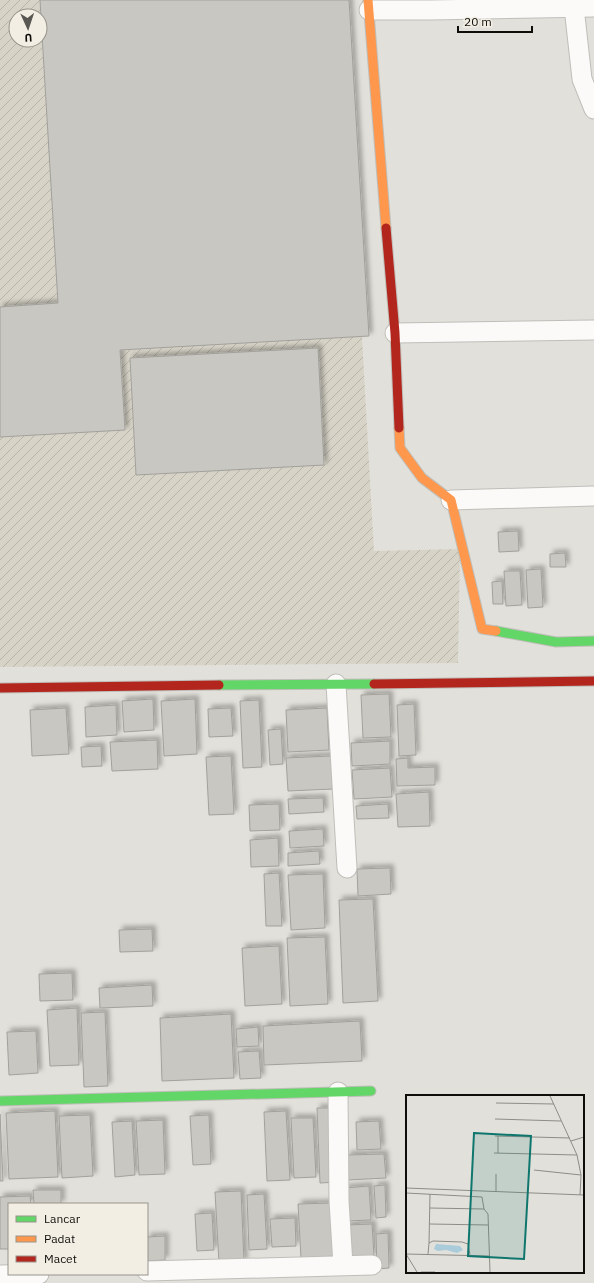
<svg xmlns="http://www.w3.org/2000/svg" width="594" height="1283" font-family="'IBM Plex Sans',sans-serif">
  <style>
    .industrial { fill: url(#industrial-furrows); fill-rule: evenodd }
    .building { fill: #c8c7c2; stroke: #a2a19c; filter: url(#shadow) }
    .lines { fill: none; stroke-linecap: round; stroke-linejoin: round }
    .street-casing { stroke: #bfbeb9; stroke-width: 21 }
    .fast-casing { stroke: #bfbeb9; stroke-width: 11 }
    .slow-casing { stroke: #bfbeb9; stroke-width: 11 }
    .jam-casing { stroke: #bfbeb9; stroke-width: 11 }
    .street { stroke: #fbfaf9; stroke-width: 19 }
    .fast { stroke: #63d668; stroke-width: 9 }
    .slow { stroke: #ff974d; stroke-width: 9 }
    .jam { stroke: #b3261e; stroke-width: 9 }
    .inset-road { fill: none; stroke: #8d8c86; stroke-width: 1 }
    .view { fill: #0f766e; fill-opacity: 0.15; stroke: #0f766e; stroke-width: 2 }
    .inset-edge { fill: none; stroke: #0e0d09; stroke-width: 2 }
  </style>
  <defs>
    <pattern id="industrial-furrows" width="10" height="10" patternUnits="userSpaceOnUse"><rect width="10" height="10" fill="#d7d3c7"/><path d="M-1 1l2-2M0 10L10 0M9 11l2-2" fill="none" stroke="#b7b4aa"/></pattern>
    <filter id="shadow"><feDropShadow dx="3.5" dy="-3.5" stdDeviation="2" flood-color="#0004"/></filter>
  </defs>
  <rect width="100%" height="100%" fill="#e2e0da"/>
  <path class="industrial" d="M0,0h343l31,551 86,-2 -2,114 -458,4zM16,16h24v24h-24z"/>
  <g class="building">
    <path d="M40,0h309l20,336 -249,14 5,80 -125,7v-130l58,-4z"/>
    <path d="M318,348l6,117 -188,10 -6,-117z"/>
    <path d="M518,531l1,20 -20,1 -1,-20z"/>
    <path d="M565,553l1,14h-16v-13z"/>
    <path d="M541,569l2,38 -15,1 -2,-38z"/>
    <path d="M504,571h16l2,34 -16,1z"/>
    <path d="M502,581l1,23h-10l-1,-22z"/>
    <path d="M389,694l2,43 -28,1 -2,-43z"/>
    <path d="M153,699l1,31 -30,2 -2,-31z"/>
    <path d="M195,699l2,55 -33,2 -3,-55z"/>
    <path d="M259,700l3,67 -19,1 -3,-67z"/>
    <path d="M414,704l2,51 -17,1 -2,-51z"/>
    <path d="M116,705l1,30 -31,2 -1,-30z"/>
    <path d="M66,708l3,46 -37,2 -2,-46z"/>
    <path d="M231,708l2,28 -24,1 -1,-28z"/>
    <path d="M327,708l2,42 -41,2 -2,-42z"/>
    <path d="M281,729l2,35 -13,1 -2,-35z"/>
    <path d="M157,740l1,29 -46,2 -2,-29z"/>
    <path d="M390,741v23l-38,2 -1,-23z"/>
    <path d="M101,746l1,20 -20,1 -1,-20z"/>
    <path d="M231,756l3,58 -25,1 -3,-58z"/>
    <path d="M331,756l2,33 -45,2 -2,-33z"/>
    <path d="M408,758v10l27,-1v18l-38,1 -1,-27z"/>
    <path d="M390,768l2,29 -38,2 -2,-29z"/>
    <path d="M429,792l1,34 -32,1 -2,-33z"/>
    <path d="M323,798l1,14 -35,2 -1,-15z"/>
    <path d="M279,804l1,26 -30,1 -1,-26z"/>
    <path d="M388,804l1,14 -32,1 -1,-13z"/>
    <path d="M323,829l1,17 -34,2 -1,-17z"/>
    <path d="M278,838l1,28 -28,1 -1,-27z"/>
    <path d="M319,851l1,13 -32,2v-13z"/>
    <path d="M390,868l1,26 -33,2 -1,-27z"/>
    <path d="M279,873l3,53h-16l-2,-52z"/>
    <path d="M323,874l2,54 -34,2 -3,-55z"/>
    <path d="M373,899l5,102 -35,2 -4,-103z"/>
    <path d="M152,929l1,22 -33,1 -1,-22z"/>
    <path d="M325,937l3,67 -38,2 -3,-68z"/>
    <path d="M279,946l3,58 -37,2 -3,-58z"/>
    <path d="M72,973l1,27 -33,1 -1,-27z"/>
    <path d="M152,985l1,21 -53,2 -1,-20z"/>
    <path d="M77,1008l2,57 -29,1 -3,-56z"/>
    <path d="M105,1012l3,74 -24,1 -3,-74z"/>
    <path d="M231,1014l3,64 -72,3 -2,-63z"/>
    <path d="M360,1021l2,40 -98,4 -1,-39z"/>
    <path d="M258,1027l1,19 -22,1 -1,-18z"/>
    <path d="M36,1031l2,42 -29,2 -2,-43z"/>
    <path d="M259,1051l2,27 -21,1 -2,-27z"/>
    <path d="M317,1108h16l4,74 -17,1z"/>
    <path d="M55,1111l3,66 -49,2 -3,-66z"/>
    <path d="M286,1111l4,69 -23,1 -3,-69z"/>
    <path d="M0,1114l3,67h-3z"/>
    <path d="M90,1115l3,61 -31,2 -3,-62z"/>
    <path d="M209,1115l2,49 -18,1 -3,-49z"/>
    <path d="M291,1118h22l3,59 -22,1z"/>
    <path d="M163,1120l2,54 -26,1 -3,-54z"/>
    <path d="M132,1121l3,54 -20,2 -3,-55z"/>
    <path d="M379,1121l2,28 -24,1 -1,-28z"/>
    <path d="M384,1154l2,24 -38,2 -1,-25z"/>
    <path d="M385,1185l1,32 -10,1 -2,-32z"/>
    <path d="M369,1186l2,34 -25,1 -1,-33z"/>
    <path d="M33,1190h28v14h-27z"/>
    <path d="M241,1191l3,71 -25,1 -4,-71z"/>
    <path d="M264,1194l3,55 -18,1 -2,-55z"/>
    <path d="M30,1196l1,8h-22v45h-9v-52z"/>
    <path d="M334,1203l3,53 -36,2 -3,-54z"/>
    <path d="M212,1213l2,37 -17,1 -2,-37z"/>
    <path d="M295,1218l1,28 -24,1 -2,-28z"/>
    <path d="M372,1224l2,32 -26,1 -2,-32z"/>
    <path d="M388,1233l1,35 -12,1 -1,-35z"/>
    <path d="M165,1236v24l-18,1v-24z"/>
  </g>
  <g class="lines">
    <defs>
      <g id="street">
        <path d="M574,7l8,72 12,30"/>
        <path d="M369,10h62l163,-3"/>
        <path d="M395,333l199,-3"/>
        <path d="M451,500l143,-4"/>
        <path d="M336,684l11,184"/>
        <path d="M338,1092l1,109 4,64"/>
        <path d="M147,1271l225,-6"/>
        <path d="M0,1275l39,-1"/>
      </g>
      <g id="fast">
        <path d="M496,631l60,11 38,-1"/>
        <path d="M219,685l155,-1"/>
        <path d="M0,1101l371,-10"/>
      </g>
      <g id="slow">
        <path d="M368,0l18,228"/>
        <path d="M399,428l1,20 22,30 29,22 31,129 14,2"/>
      </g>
      <g id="jam">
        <path d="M386,228l9,105 4,95"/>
        <path d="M374,684l220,-3"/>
        <path d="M0,688l219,-3"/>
      </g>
    </defs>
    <use href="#street" class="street-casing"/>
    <use href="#fast" class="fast-casing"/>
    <use href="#slow" class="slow-casing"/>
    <use href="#jam" class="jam-casing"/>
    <use href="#street" class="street"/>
    <use href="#fast" class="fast"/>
    <use href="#slow" class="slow"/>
    <use href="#jam" class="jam"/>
  </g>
  <g transform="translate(406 1095)">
    <rect width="178" height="178" fill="#e2e0da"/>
    <path d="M30,149l24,2 3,4 -6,3 -11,-3 -8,1 -4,-2z" fill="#a9cbda"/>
    <path class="inset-road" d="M144,1l27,59 4,20 -1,20M90,8l58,1M89,24l66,2M89,41l75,2M165,46l13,-4M88,58l83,2M92,58v-17M128,75l47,5M90,79v18M0,93l178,7M0,98l76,4 2,12 4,5 2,58M24,113l54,1M0,124v35l11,18M24,129l58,1M23,148l1,-49M0,159l83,2M22,159l1,-11 4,-2 29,1 6,2 2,11M15,177h14"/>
    <path class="view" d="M68,38l57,3 -7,123 -56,-3z"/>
    <rect width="178" height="178" class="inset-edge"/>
  </g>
  <rect x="8" y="1203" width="140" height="72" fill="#f2eee4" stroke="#97948c"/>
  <rect x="16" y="1216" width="20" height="6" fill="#63d668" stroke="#97948c"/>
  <text x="44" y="1223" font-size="12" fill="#0e0d09">Lancar</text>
  <rect x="16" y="1236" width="20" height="6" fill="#ff974d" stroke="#97948c"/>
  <text x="44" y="1243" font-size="12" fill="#0e0d09">Padat</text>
  <rect x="16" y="1256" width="20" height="6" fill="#b3261e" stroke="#97948c"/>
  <text x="44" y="1263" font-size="12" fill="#0e0d09">Macet</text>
  <g transform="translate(28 28) rotate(177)"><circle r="19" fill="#f2eee4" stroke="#97948c"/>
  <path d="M0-3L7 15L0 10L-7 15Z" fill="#585752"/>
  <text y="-6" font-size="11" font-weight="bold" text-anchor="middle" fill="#0e0d09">U</text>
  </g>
  <path d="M458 26v6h74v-6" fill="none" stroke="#0e0d09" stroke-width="2"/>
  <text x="464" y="26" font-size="12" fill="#0e0d09" stroke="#f2eee4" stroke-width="3" paint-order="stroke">20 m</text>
</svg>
